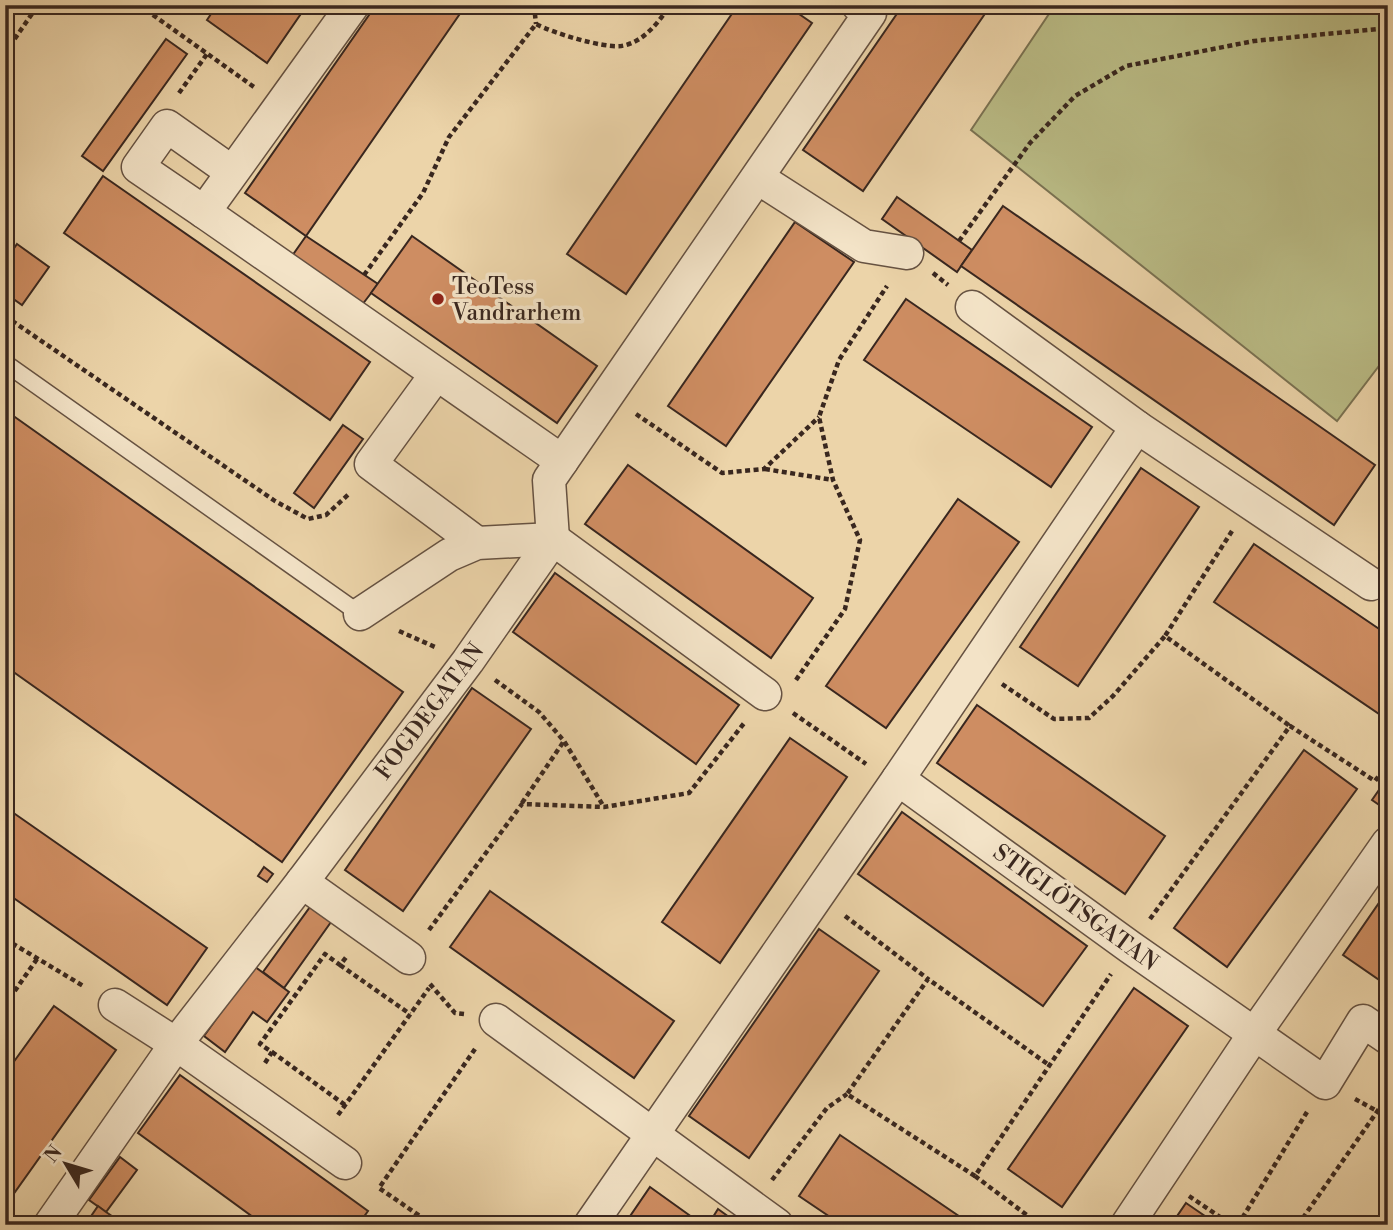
<svg xmlns="http://www.w3.org/2000/svg" width="1393" height="1230" font-family="'Libre Bodoni',serif">
  <style>
    .green { fill: #babc86; stroke: #7a7252; stroke-width: 2 }
    .building { fill: #ce8d62; stroke: #39271f; stroke-width: 2 }
    .lines { fill: none; stroke-linecap: round; stroke-linejoin: round }
    .service-casing { stroke: #665242; stroke-width: 19 }
    .minor-casing { stroke: #665242; stroke-width: 35 }
    .path { stroke: #39271f; stroke-width: 4.5; stroke-dasharray: 5 3.5; stroke-linecap: butt }
    .service { stroke: #f3e3c7; stroke-width: 16 }
    .minor { stroke: #f3e3c7; stroke-width: 32 }
    .poi-dot { fill: #8f2418; stroke: #f3e3c7; stroke-width: 2.5 }
    .labels { text-anchor: middle; stroke-width: 7; stroke-linejoin: round; paint-order: stroke }
    .poi-label { font-size: 23px; fill: #39271f; stroke: #f3e3c7; text-anchor: start }
    .street-label { font-size: 23px; fill: #39271f; stroke: #f3e3c7 }
  </style>
  <rect width="100%" height="100%" fill="#ecd4a9"/>
  <filter id="stains"><feTurbulence type="fractalNoise" baseFrequency=".00286" numOctaves="4"/><feColorMatrix values="0 0 0 0 .2 0 0 0 0 .09 0 0 0 0 .02 0 0 0 .5 -.17"/></filter>
  <radialGradient id="worn" r=".72"><stop offset=".6" stop-color="#630" stop-opacity="0"/><stop offset="1" stop-color="#630" stop-opacity=".3"/></radialGradient>
  <path class="green" d="M1055,5h333v349l-51,67 -366,-291z"/>
  <g class="building">
    <path d="M217,5h90l-40,58 -60,-43z"/>
    <path d="M376,5h90l-160,231 -61,-43z"/>
    <path d="M738,5h48l26,18 -186,271 -59,-40z"/>
    <path d="M903,5h88l-128,186 -60,-41z"/>
    <path d="M166,39l21,15 -84,117 -21,-15z"/>
    <path d="M103,176l267,186 -40,58 -266,-187z"/>
    <path d="M897,197l75,53 -15,22 -75,-53z"/>
    <path d="M1003,206l372,259 -41,60 -373,-259z"/>
    <path d="M795,222l59,40 -128,184 -58,-40z"/>
    <path d="M306,236l72,48 -16,21 -70,-49z"/>
    <path d="M412,236l185,130 -40,57 -186,-130z"/>
    <path d="M17,244l32,23 -27,38 -17,-12v-32z"/>
    <path d="M906,299l186,128 -41,60 -187,-127z"/>
    <path d="M5,410l398,282 -121,170 -277,-196z"/>
    <path d="M343,425l20,14 -49,69 -20,-15z"/>
    <path d="M628,465l185,133 -42,60 -186,-134z"/>
    <path d="M1141,468l58,39 -121,179 -58,-39z"/>
    <path d="M958,499l61,43 -133,186 -60,-42z"/>
    <path d="M1254,544l134,91v85l-174,-118z"/>
    <path d="M555,573l184,132 -43,59 -183,-132z"/>
    <path d="M472,688l59,41 -128,182 -58,-41z"/>
    <path d="M977,705l188,131 -40,58 -188,-131z"/>
    <path d="M790,738l57,39 -127,186 -58,-41z"/>
    <path d="M1304,750l53,39 -130,178 -53,-39z"/>
    <path d="M1388,777v34l-16,-11z"/>
    <path d="M5,807l202,141 -40,57 -162,-113z"/>
    <path d="M902,812l185,134 -44,60 -185,-132z"/>
    <path d="M264,867l9,7 -6,8 -9,-6z"/>
    <path d="M490,891l184,130 -40,57 -184,-131z"/>
    <path d="M1381,900l7,5v81l-45,-31z"/>
    <path d="M310,907l21,15 -47,66 -21,-16z"/>
    <path d="M819,929l60,42 -130,187 -60,-42z"/>
    <path d="M254,966l35,26 -22,30 -14,-10 -28,40 -21,-16z"/>
    <path d="M1134,988l54,38 -126,181 -54,-38z"/>
    <path d="M54,1006l62,44 -111,156v-132z"/>
    <path d="M180,1075l188,136 -10,14h-94l-126,-92z"/>
    <path d="M840,1135l132,90h-130l-43,-29z"/>
    <path d="M120,1157l17,13 -31,42 -17,-12z"/>
    <path d="M650,1187l53,38h-79z"/>
    <path d="M1186,1203l32,22h-47z"/>
    <path d="M98,1206l8,6 19,13h-40z"/>
    <path d="M718,1209l22,16h-32z"/>
  </g>
  <g class="lines">
    <defs>
      <path id="service" d="M5,363l355,251"/>
      <g id="minor">
        <path d="M353,5l-149,207 358,249"/>
        <path d="M758,178l106,68 43,7"/>
        <path d="M204,212l-66,-45 29,-41 65,46"/>
        <path d="M972,307l165,120"/>
        <path d="M435,376l-64,88 106,79"/>
        <path d="M360,614l89,-59 28,-12 76,-4 212,155"/>
        <path d="M898,779l239,-352 234,157"/>
        <path d="M302,882l107,76"/>
        <path d="M496,1020l281,205"/>
        <path d="M345,1163l-169,-119 126,-162 166,-221 85,-122 -4,-59 321,-467 -12,-8"/>
        <path d="M50,1225l126,-181 -61,-39"/>
        <path d="M590,1225l308,-446 232,168 195,136 38,-62 25,17"/>
        <path d="M1127,1225l128,-192 133,-190"/>
      </g>
    </defs>
    <use href="#service" class="service-casing"/>
    <use href="#minor" class="minor-casing"/>
    <g class="path">
      <path d="M139,5l115,82"/>
      <path d="M534,5l2,19"/>
      <path d="M5,53l33,-48"/>
      <path d="M179,93l28,-39"/>
      <path d="M959,241l71,-98 45,-47 51,-30 128,-25 134,-13"/>
      <path d="M933,273l15,12"/>
      <path d="M364,275l59,-82 26,-56 87,-113c17,9 66,24 85,22 22,-3 38,-24 49,-41"/>
      <path d="M5,316l270,185 33,18 18,-4 24,-22"/>
      <path d="M636,414l86,59 42,-4 55,-52"/>
      <path d="M765,469l68,11"/>
      <path d="M1232,531l-67,105 125,90"/>
      <path d="M399,631l36,16"/>
      <path d="M495,680l44,32 25,29 40,66"/>
      <path d="M796,680l49,-71 15,-69 -27,-60 -14,-63 20,-57 48,-74"/>
      <path d="M1002,684l52,35 35,-1 24,-22 52,-60"/>
      <path d="M793,713l73,51"/>
      <path d="M522,803l42,-62"/>
      <path d="M845,916l83,63"/>
      <path d="M1150,919l140,-193 85,55 13,-17"/>
      <path d="M429,930l93,-126 82,3 85,-14 56,-71"/>
      <path d="M5,939l80,48"/>
      <path d="M340,965l70,49"/>
      <path d="M430,984l25,29 9,1"/>
      <path d="M5,1005l32,-46"/>
      <path d="M272,1052l73,53"/>
      <path d="M265,1063l7,-11 -12,-8 65,-90 15,11 7,-9"/>
      <path d="M1355,1099l22,12"/>
      <path d="M338,1115l91,-127"/>
      <path d="M975,1176l-128,-82 81,-115 121,86"/>
      <path d="M772,1180l55,-72 20,-14"/>
      <path d="M1189,1196l43,29"/>
      <path d="M408,1225l9,-11"/>
      <path d="M433,1225l-54,-37 96,-139"/>
      <path d="M1040,1225l-65,-49 136,-202"/>
      <path d="M1238,1225l69,-113"/>
      <path d="M1298,1225l90,-129"/>
    </g>
    <use href="#service" class="service"/>
    <use href="#minor" class="minor"/>
  </g>
  <circle class="poi-dot" cx="438" cy="299" r="7"/>
  <g class="labels">
    <g class="poi-label">
      <text x="452" y="294">TeoTess<tspan x="452" dy="26">Vandrarhem</tspan></text>
    </g>
    <g class="street-label">
      <text transform="translate(429 711) rotate(-53)" y="8">FOGDEGATAN</text>
      <text transform="translate(1076 907) rotate(36)" y="8">STIGLÖTSGATAN</text>
    </g>
  </g>
  <rect width="1393" height="1230" fill="none" stroke="#ecd4a9" stroke-width="28"/>
  <rect x="7" y="7" width="1379" height="1216" fill="none" stroke="#39271f" stroke-width="3.5"/>
  <rect x="14" y="14" width="1365" height="1202" fill="none" stroke="#39271f" stroke-width="2"/>
  <g transform="translate(66 1164) rotate(308)" stroke="#f3e3c7" stroke-width="5" paint-order="stroke">
  <path d="M0-5L12 26L0 18L-12 26Z" fill="#39271f"/>
  <text y="-10" font-size="19" font-weight="bold" text-anchor="middle" fill="#39271f">N</text>
  </g>
  <rect width="100%" height="100%" filter="url(#stains)"/>
  <rect width="100%" height="100%" fill="url(#worn)"/>
</svg>
